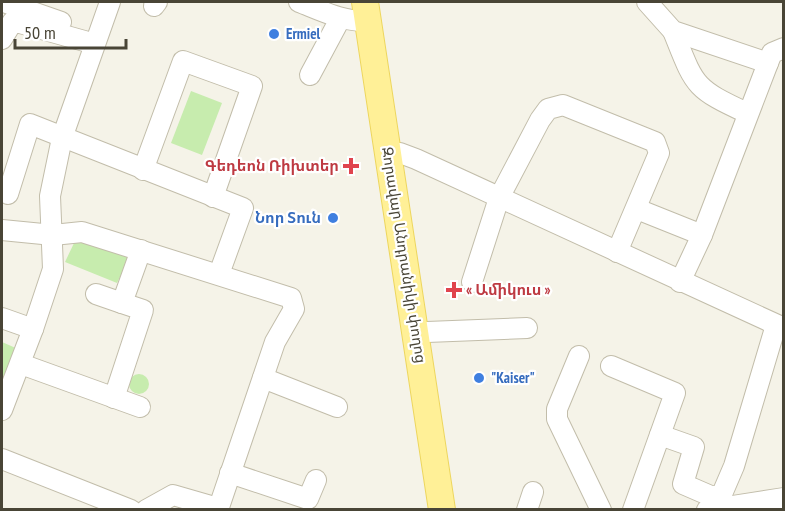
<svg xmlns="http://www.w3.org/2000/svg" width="785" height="511" font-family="'PT Sans Narrow','Noto Sans Armenian',sans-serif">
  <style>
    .green { fill: #c7ecae }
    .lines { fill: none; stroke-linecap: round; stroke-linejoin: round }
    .minor-casing { stroke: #c2bdaa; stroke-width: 22 }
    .major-casing { stroke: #edd65e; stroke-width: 28 }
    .minor { stroke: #fff; stroke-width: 20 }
    .major { stroke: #fff097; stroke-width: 26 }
    .shop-dot { fill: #3f7fe0; stroke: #fff; stroke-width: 2 }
    .health-dot { fill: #e0444e; stroke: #fff; stroke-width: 2 }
    .labels { text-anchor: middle; stroke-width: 4.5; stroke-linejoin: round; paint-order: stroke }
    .shop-label { font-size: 15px; font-weight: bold; fill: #366cbe; stroke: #fff; text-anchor: start }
    .health-label { font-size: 15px; font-weight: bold; fill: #be3a42; stroke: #fff; text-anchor: end }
    .street-label { font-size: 15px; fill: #494536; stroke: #fff }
  </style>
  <rect width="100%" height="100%" fill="#f5f3e8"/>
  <g class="green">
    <path d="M191,91l31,12 -20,52 -31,-12z"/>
    <path d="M75,241l56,14 -14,28 -52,-21z"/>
    <path d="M2,342l16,7 -16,40z"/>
    <circle cx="139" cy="384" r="10"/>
  </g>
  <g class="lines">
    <defs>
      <g id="minor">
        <path d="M4,2l57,20"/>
        <path d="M299,2c23,9 44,20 70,19"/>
        <path d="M647,2l26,29 95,32"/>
        <path d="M154,6l3,-4"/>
        <path d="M673,31c22,55 20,57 74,82"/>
        <path d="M2,39l11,-18 82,23"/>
        <path d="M310,75l30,-56"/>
        <path d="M389,154l11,-1 16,6 368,169"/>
        <path d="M143,170l40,-109 69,25 -39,111"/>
        <path d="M8,194l22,-70 213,84 -24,66"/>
        <path d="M637,209l65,26"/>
        <path d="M2,230l51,5 29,-3 209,66 3,11 -19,33 -57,168"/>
        <path d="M472,282l27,-84 41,-78 8,-11 15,-4 92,37 4,11 -42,99"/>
        <path d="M680,282l22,-47 66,-172 4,-10 12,-5"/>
        <path d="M96,294l26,9 19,-53"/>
        <path d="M2,318l31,11"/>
        <path d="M427,332l100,-4"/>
        <path d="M579,356l-22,53v10l44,91"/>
        <path d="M21,364l119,43"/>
        <path d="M611,366l64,27 -42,117"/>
        <path d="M263,378l74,29"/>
        <path d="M114,398l29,-88 -21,-7"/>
        <path d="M2,410l31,-81 20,-60 -3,-73 12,-58 48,-136"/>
        <path d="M660,435l34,12 -11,37 30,13 9,-3 12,-28 42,-141"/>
        <path d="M2,459l129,51"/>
        <path d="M230,473l78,26 8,-19"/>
        <path d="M146,510l27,-15 45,13"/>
        <path d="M527,510l6,-18"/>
        <path d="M707,510l77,-12"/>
      </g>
      <path id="major" d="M365,2l77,508"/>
    </defs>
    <use href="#minor" class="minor-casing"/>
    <use href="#major" class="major-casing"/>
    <use href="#minor" class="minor"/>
    <use href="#major" class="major"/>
  </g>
  <g class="shop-dot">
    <circle cx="274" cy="34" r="6"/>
    <circle cx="333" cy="218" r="6"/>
    <circle cx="479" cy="378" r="6"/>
  </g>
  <g class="health-dot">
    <path d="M348 157h6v6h6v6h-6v6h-6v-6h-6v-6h6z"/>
    <path d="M451 281h6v6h6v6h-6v6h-6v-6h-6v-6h6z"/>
  </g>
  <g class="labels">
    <g class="shop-label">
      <text x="286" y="39">Ermiel</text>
      <text x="321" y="223" text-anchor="end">Նոր Տուն</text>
      <text x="491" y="383">"Kaiser"</text>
    </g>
    <g class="health-label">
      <text x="339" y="171">Գեդեոն Ռիխտեր</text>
      <text x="466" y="295" text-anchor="start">« Ամիկուս »</text>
    </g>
    <g class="street-label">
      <text transform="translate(404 255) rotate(81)" y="5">Զորավար Անդրանիկի փողոց</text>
    </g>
  </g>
  <rect width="785" height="511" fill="none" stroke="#494536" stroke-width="6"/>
  <path d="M15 39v9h111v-9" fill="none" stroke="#494536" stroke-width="3"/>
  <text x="24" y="39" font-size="18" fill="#494536" stroke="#ffffff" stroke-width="4.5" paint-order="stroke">50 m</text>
</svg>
